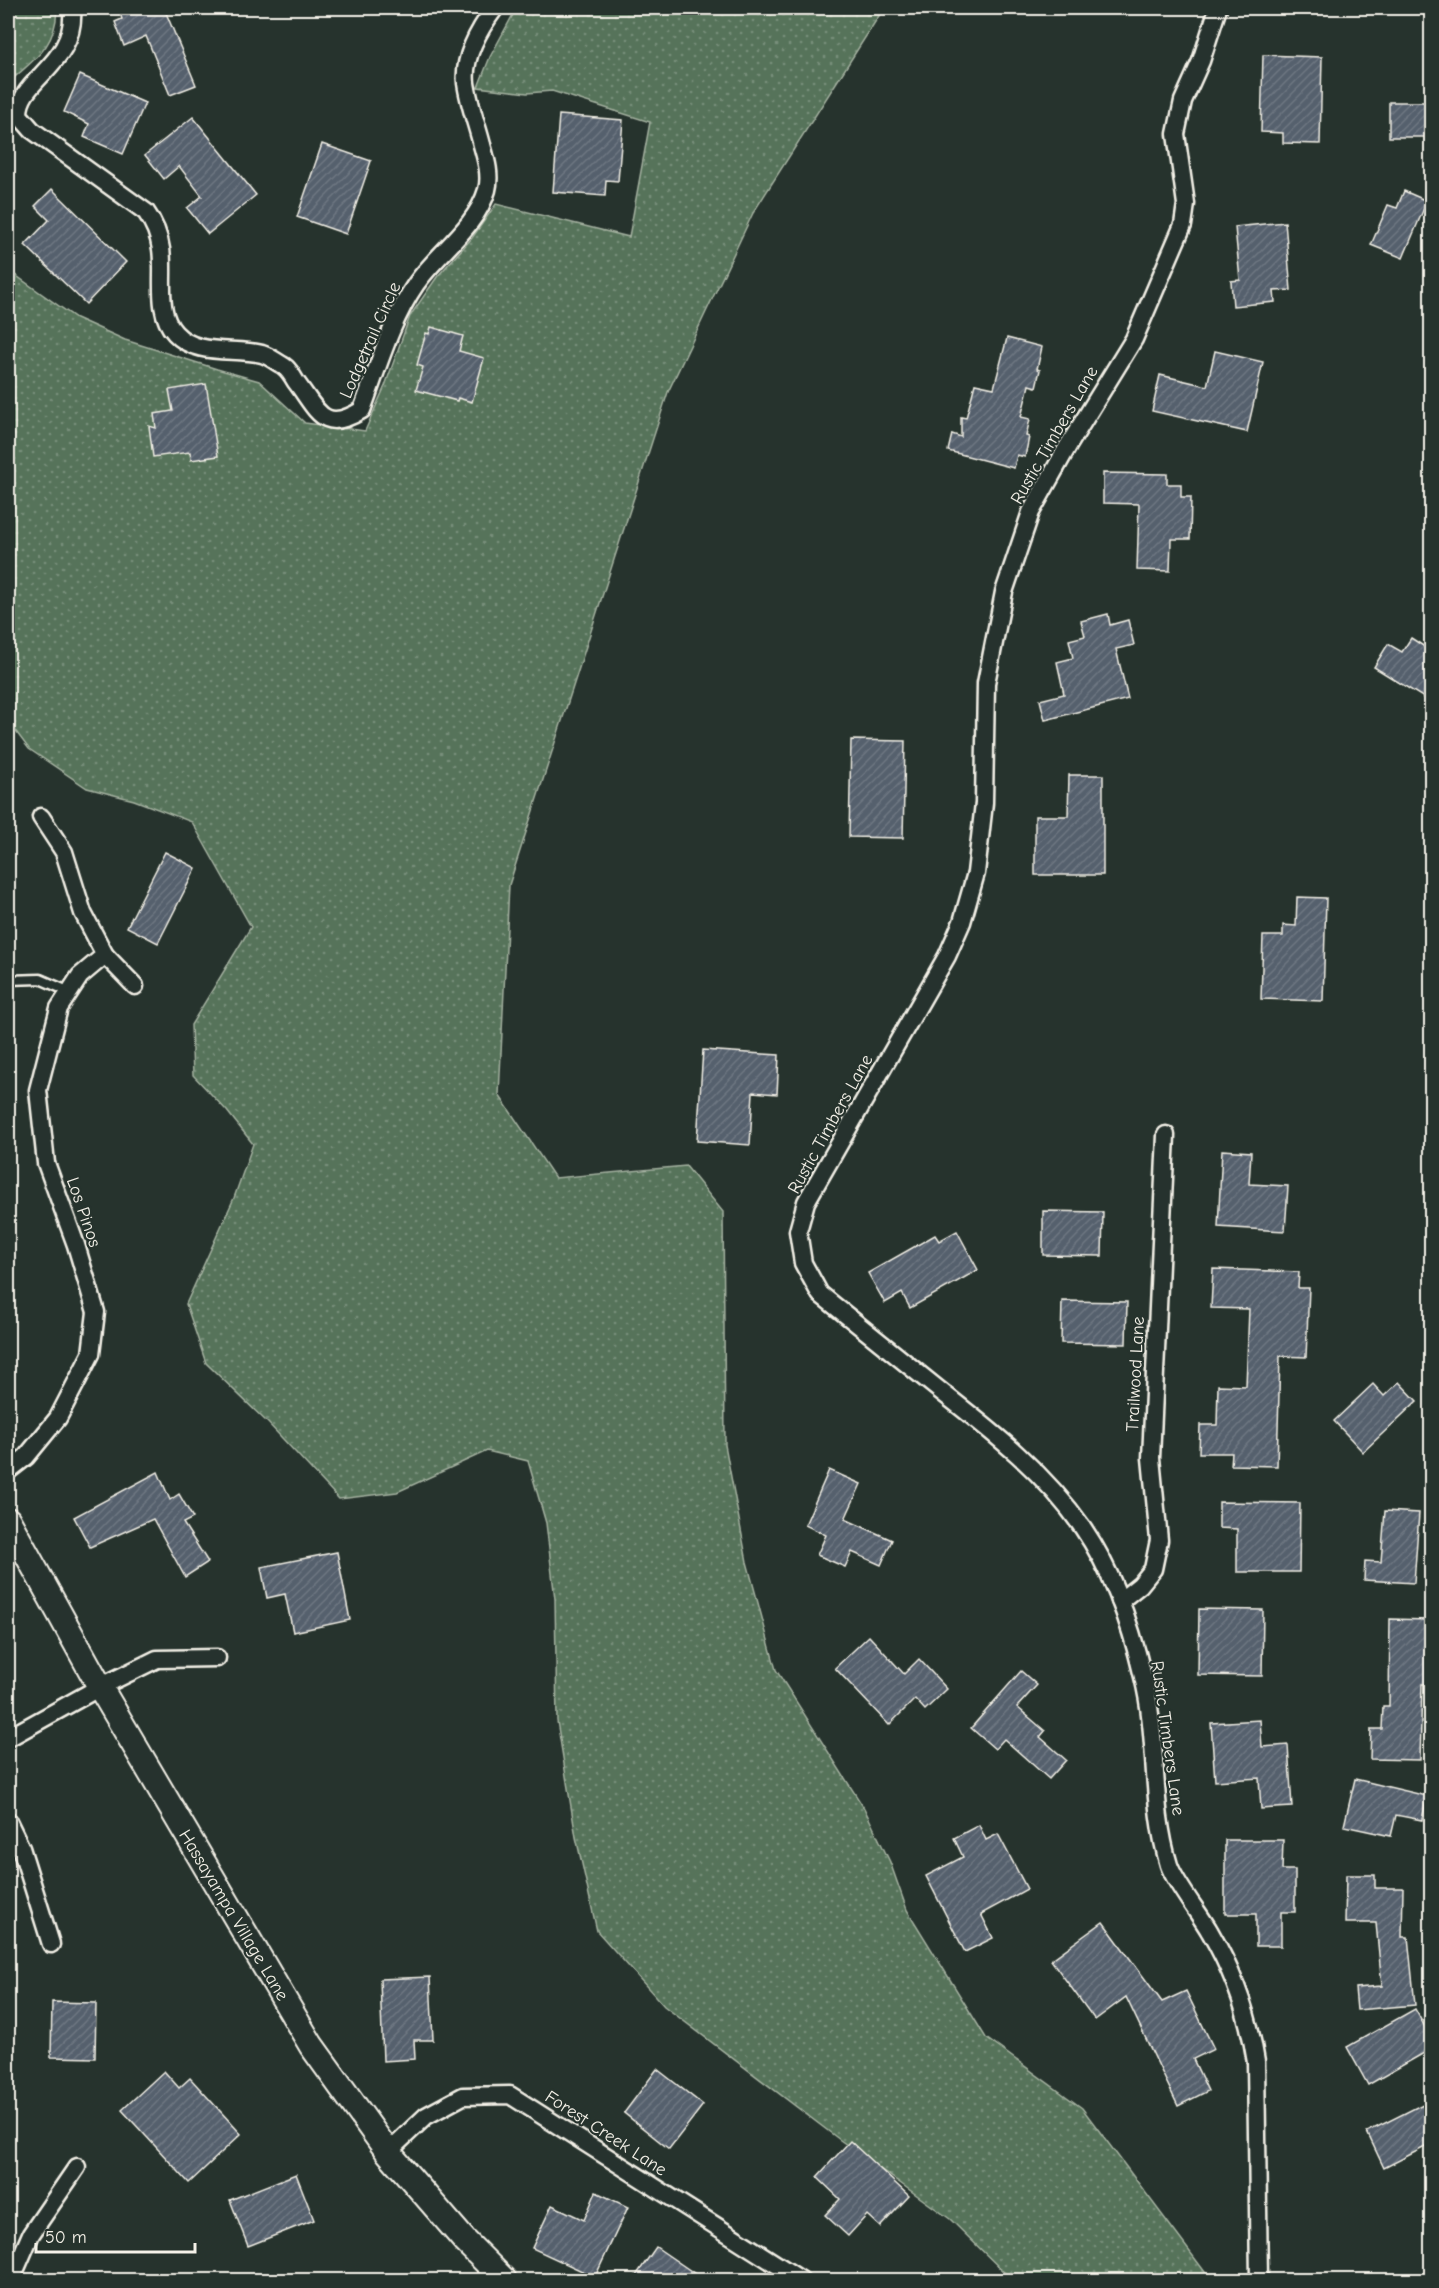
<svg xmlns="http://www.w3.org/2000/svg" width="1439" height="2288" font-family="'Comic Neue',sans-serif">
  <style>
    .grass { fill: url(#grass-dots); stroke: #a5b2a1; stroke-width: 1.5 }
    .lines { fill: none; stroke-linecap: round; stroke-linejoin: round }
    .stream { stroke: #94a2a4; stroke-width: 6 }
    .building { fill: url(#building-hatch); stroke: #f4f1e8; stroke-width: 1.5 }
    .lane-casing { stroke: #f4f1e8; stroke-width: 13 }
    .street-casing { stroke: #f4f1e8; stroke-width: 21 }
    .secondary-casing { stroke: #f4f1e8; stroke-width: 28 }
    .lane { stroke: #26332d; stroke-width: 8 }
    .street { stroke: #26332d; stroke-width: 16 }
    .secondary { stroke: #26332d; stroke-width: 24 }
    .labels { text-anchor: middle; stroke-width: 4.5; stroke-linejoin: round; paint-order: stroke }
    .street-label { font-size: 18px; fill: #f4f1e8; stroke: #26332d }
  </style>
  <defs>
    <pattern id="grass-dots" width="8" height="8" patternUnits="userSpaceOnUse" patternTransform="scale(1.5)"><rect width="8" height="8" fill="#56735a"/><path d="M2 2h.1M6 6h.1" fill="none" stroke="#778e7a" stroke-width="1.8" stroke-linecap="round"/></pattern>
    <pattern id="building-hatch" width="6" height="6" patternUnits="userSpaceOnUse" patternTransform="scale(1.5)"><rect width="6" height="6" fill="#55606d"/><path d="M-1 1l2-2M0 6l6-6M5 7l2-2" fill="none" stroke="#6e7782"/></pattern>
  </defs>
  <rect width="100%" height="100%" fill="#26332d"/>
  <filter id="ink" filterUnits="userSpaceOnUse"><feTurbulence type="fractalNoise" baseFrequency=".0167" numOctaves="2"/><feDisplacementMap in="SourceGraphic" scale="12" xChannelSelector="R" yChannelSelector="G"/><feConvolveMatrix kernelMatrix="1 2 1 2 8 2 1 2 1" color-interpolation-filters="sRGB"/></filter>
  <g filter="url(#ink)">
    <g class="grass">
      <path d="M8,8h48l1,2c-2,39 -23,49 -49,73z"/>
      <path d="M519,8h365l-131,205 -85,179 -159,493 -10,210 56,83 131,-12 37,46 2,233 22,117 29,108 88,138 26,54 17,48 79,128 96,70 129,172h-199l-62,-61 -110,-79 -176,-134 -67,-75 -21,-94 -19,-116 -2,-122 -9,-76 -18,-62 -41,-10 -90,41 -58,7 -71,-76 -62,-60 -20,-59 48,-106 19,-54 -26,-33 -34,-36 -2,-50 60,-98 -59,-105 -58,-22 -47,-12 -58,-39 -21,-28v-451l68,48 49,22 92,29 42,12 46,42 60,8 20,-45 25,-70 27,-39 35,-39 24,-34 133,33 21,-115 -98,-31 -25,2 -49,-6 12,-30 25,-46z"/>
    </g>
    <g class="lines">
      <path class="stream" d="M1324,2277l5,3"/>
    </g>
    <g class="building">
      <path d="M118,8h46l32,77 -26,10 -24,-59 -22,10 -9,-24 7,-3z"/>
      <path d="M1263,55l59,2 -2,87 -37,-1v-10l-22,-1z"/>
      <path d="M80,75l65,28 -22,51 -39,-17 5,-13 -25,-12z"/>
      <rect x="1389" y="102" width="42" height="35"/>
      <path d="M559,115l64,5 -5,61 -12,-1 -1,16 -52,-4z"/>
      <path d="M193,117l63,78 -48,39 -21,-26 15,-12 -23,-30 -15,13 -19,-24z"/>
      <path d="M322,144l49,17 -25,73 -49,-17z"/>
      <path d="M52,189l74,73 -40,42 -61,-59 24,-25 -14,-14z"/>
      <path d="M1404,191l23,10 -24,57 -32,-13 17,-40 9,3z"/>
      <path d="M1285,222l6,68 -17,1 1,11 -42,4 -2,-25 9,-1 -5,-53z"/>
      <path d="M431,327l32,9 -4,15 25,7 -12,44 -14,-4 -1,3 -41,-11 7,-23 -6,-2 9,-32 3,1z"/>
      <path d="M1007,338l35,9 -5,22 3,1 -4,17 -7,-2 -8,32 9,2 -4,17 3,1 -4,20 -8,-2 -3,13 -66,-17 4,-17 9,3v-20l5,1 9,-34 19,4z"/>
      <path d="M1215,351l48,11 -16,70 -95,-21 8,-36 47,11z"/>
      <path d="M206,384l12,72 -27,4 -1,-8 -37,5 -4,-31 7,2 -2,-14 19,-3 -4,-21z"/>
      <path d="M1103,473l64,1v10h14v13h10l-1,42h-19l-1,32 -33,-1 2,-66 -36,-1z"/>
      <path d="M1108,614l2,11 18,-5 6,25 -18,4 12,50 -83,21 -5,-20 24,-6 -7,-32 16,-4 -4,-18 16,-4 -4,-15z"/>
      <path d="M1411,638l20,13v34l-7,13 -50,-31 14,-23 14,8z"/>
      <path d="M851,740l54,1 -2,97 -54,-1z"/>
      <path d="M1069,775h34v100h-68v-59h33z"/>
      <path d="M165,852l31,16 -38,75 -31,-16z"/>
      <path d="M1297,897l29,1 -3,103 -62,-2 2,-63h20v-11l13,1z"/>
      <path d="M703,1050l76,5 -2,39 -24,-2 -3,53 -53,-4z"/>
      <path d="M1222,1150l29,2 -2,32 39,2 -3,45 -67,-4z"/>
      <path d="M1043,1211l60,1 -1,44 -59,-1z"/>
      <path d="M957,1231l21,39 -68,38 -8,-15 -17,10 -17,-30 67,-38 4,6z"/>
      <path d="M1213,1269l86,3 -1,16h11l-3,69 -26,-1 -3,110 -46,-1 1,-12h-33l1,-28h17l1,-40 28,1 3,-77 -38,-1z"/>
      <path d="M1062,1301l65,1 -1,42 -65,-1z"/>
      <path d="M1399,1382l18,19 -54,51 -29,-31 39,-37 11,12z"/>
      <path d="M829,1470l32,14 -16,35 47,21 -11,25 -29,-13 -7,15 -28,-12 9,-20 -21,-10z"/>
      <path d="M158,1472l12,28 9,-6 14,24 -10,5 25,39 -23,15 -32,-58 -63,28 -16,-30z"/>
      <path d="M1219,1502l81,1 -1,69h-62v-43l-18,-1z"/>
      <path d="M1385,1511l34,2 -5,70 -50,-3 1,-19 16,1z"/>
      <path d="M337,1552l13,68 -57,12 -8,-38 -18,4 -6,-31z"/>
      <path d="M1199,1609l64,1 -1,66 -64,-1z"/>
      <path d="M1390,1619l39,1 -1,64h-6l-2,76 -50,-1 1,-30h11l1,-23h6z"/>
      <path d="M869,1636l35,38 15,-15 28,30 -22,21 -10,-11 -26,26 -54,-57z"/>
      <path d="M1021,1671l16,14 -20,22 28,24 -5,6 26,23 -17,19 -45,-40 -9,10 -24,-21z"/>
      <path d="M1260,1720l2,27 26,-2 4,62 -31,2 -2,-31 -44,3 -4,-58z"/>
      <path d="M1355,1779l72,17 -5,24 -26,-5 -5,21 -47,-10z"/>
      <path d="M979,1825l7,15 12,-6 29,55 -46,25 12,24 -28,14 -39,-76 37,-19 -9,-19z"/>
      <path d="M1225,1840h58l-1,30h13v42h-14v34h-25v-32h-31z"/>
      <path d="M1346,1875h29v13h28l-1,49h6l7,68 -58,5 -2,-22 27,-2 -6,-63h-31z"/>
      <path d="M1103,1922l59,80 24,-11 28,58 -21,10 15,32 -30,15 -52,-109 -31,23 -44,-60z"/>
      <path d="M430,1977l3,63h-19l1,19 -32,2 -3,-82z"/>
      <path d="M52,2002l44,1 -1,55 -44,-1z"/>
      <path d="M1415,2009l16,29v11l-63,36 -21,-38z"/>
      <path d="M657,2069l46,36 -34,44 -45,-36z"/>
      <path d="M164,2071l15,17 11,-10 51,56 -52,49 -67,-73z"/>
      <path d="M1431,2100v44l-47,24 -17,-36z"/>
      <path d="M850,2141l59,55 -29,31 -13,-12 -19,21 -23,-21 15,-16 -23,-22z"/>
      <path d="M296,2174l18,46 -66,26 -18,-46z"/>
      <path d="M596,2192l32,15 -33,70 -63,-29 20,-43 32,15z"/>
      <path d="M656,2247l48,33h-71z"/>
    </g>
    <g class="lines">
      <defs>
        <path id="lane" d="M8,980l32,-1 30,13"/>
        <g id="street">
          <path d="M72,8c5,57 -54,70 -53,107l13,15 114,82c8,11 13,23 15,37 4,26 -6,63 14,84 22,24 58,14 87,21 7,2 13,7 20,11 6,3 10,10 14,17 22,29 27,52 66,28 15,-40 29,-90 54,-126 21,-31 60,-56 71,-94 4,-15 -1,-31 -5,-45 -5,-20 -13,-41 -16,-62 -3,-26 14,-55 29,-75"/>
          <path d="M1218,8l-17,53 -18,40 -7,33 10,70 -3,21 -49,114 -66,107 -37,66 -27,80 -18,91 -2,120 -8,70 -14,49 -15,34 -141,246 -8,29 5,32 17,31c41,33 82,66 123,99 51,40 102,80 140,135 30,44 48,97 60,149 16,62 7,127 26,188 6,18 31,49 41,67 24,41 39,84 46,130l3,218"/>
          <path d="M105,955l30,31"/>
          <path d="M8,1471l18,-14 32,-39 33,-64 5,-42 -20,-67 -30,-82 -8,-73 21,-82 21,-32 25,-21 -22,-42 -19,-61 -23,-35"/>
          <path d="M1120,1601l20,-16 13,-16 6,-29 -8,-82 15,-323"/>
          <path d="M8,1738l92,-51 57,-28 60,-1"/>
          <path d="M8,1821l13,27 30,96"/>
          <path d="M388,2152l38,-36 37,-20 47,-1 291,185"/>
          <path d="M11,2280l20,-46 46,-67"/>
        </g>
        <path id="secondary" d="M8,1520l92,167 211,358 77,107 77,89 39,39"/>
      </defs>
      <use href="#lane" class="lane-casing"/>
      <use href="#street" class="street-casing"/>
      <use href="#secondary" class="secondary-casing"/>
      <use href="#lane" class="lane"/>
      <use href="#street" class="street"/>
      <use href="#secondary" class="secondary"/>
    </g>
  </g>
  <g class="labels">
    <g class="street-label">
      <text transform="translate(370 340) rotate(-66)" y="6">Lodgetrail Circle</text>
      <text transform="translate(1054 435) rotate(-60)" y="6">Rustic Timbers Lane</text>
      <text transform="translate(830 1124) rotate(-61)" y="6">Rustic Timbers Lane</text>
      <text transform="translate(84 1212) rotate(71)" y="6">Los Pinos</text>
      <text transform="translate(1135 1374) rotate(-87)" y="6">Trailwood Lane</text>
      <text transform="translate(1168 1738) rotate(82)" y="6">Rustic Timbers Lane</text>
      <text transform="translate(234 1915) rotate(59)" y="6">Hassayampa Village Lane</text>
      <text transform="translate(606 2133) rotate(33)" y="6">Forest Creek Lane</text>
    </g>
  </g>
  <rect width="1439" height="2288" fill="none" stroke="#26332d" stroke-width="30"/>
  <rect x="15" y="15" width="1409" height="2258" fill="none" stroke="#f4f1e8" stroke-width="2" filter="url(#ink)"/>
  <path d="M36 2243v9h159v-9" fill="none" stroke="#f4f1e8" stroke-width="3"/>
  <text x="45" y="2243" font-size="18" fill="#f4f1e8" stroke="#26332d" stroke-width="4.5" paint-order="stroke">50 m</text>
</svg>
